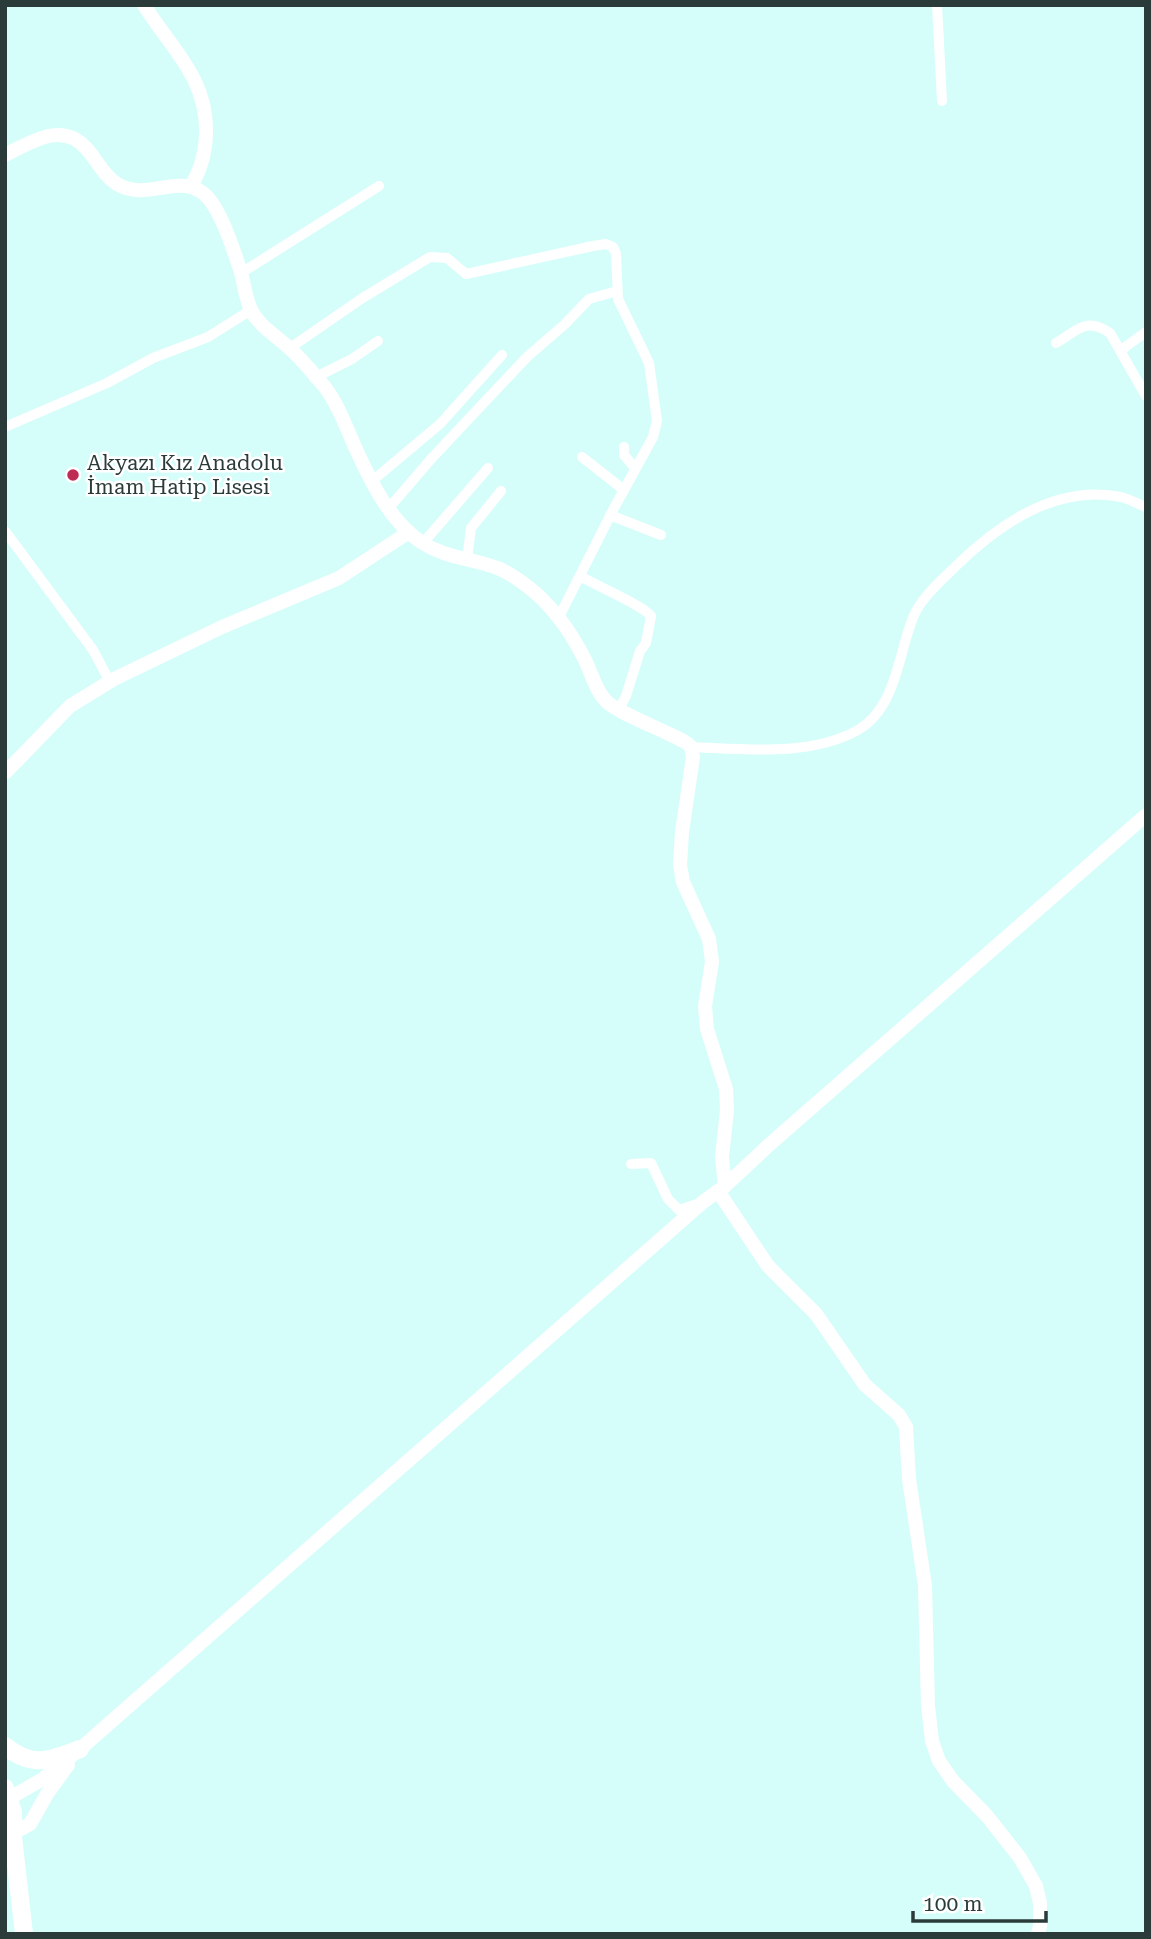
<svg xmlns="http://www.w3.org/2000/svg" width="1151" height="1939" font-family="'Roboto Serif',serif">
  <style>
    .lines { fill: none; stroke-linecap: round; stroke-linejoin: round }
    .street { stroke: #fff; stroke-width: 10 }
    .secondary { stroke: #fff; stroke-width: 14 }
    .highway { stroke: #fff; stroke-width: 18 }
    .poi-dot { fill: #bd2d53; stroke: #fff; stroke-width: 2.5 }
    .labels { text-anchor: middle; stroke-width: 5; stroke-linejoin: round; paint-order: stroke }
    .poi-label { font-size: 21px; fill: #2b3b3a; stroke: #fff; text-anchor: start }
  </style>
  <rect width="100%" height="100%" fill="#d5fefb"/>
  <g class="lines">
    <g class="street">
      <path d="M937,5l5,96"/>
      <path d="M241,273l138,-87"/>
      <path d="M1056,343c21,-12 30,-27 54,-10l36,63"/>
      <path d="M290,348l71,-49 69,-42 17,1 19,16 127,-28 13,-2 7,3 3,7 2,45 31,64 8,58 -4,16 -40,73 -54,107"/>
      <path d="M1121,350l25,-18"/>
      <path d="M314,378l38,-19 26,-18"/>
      <path d="M5,427l102,-44 46,-25 55,-21 43,-27"/>
      <path d="M624,447v8l11,13"/>
      <path d="M582,457l42,33"/>
      <path d="M372,481l68,-57 62,-69"/>
      <path d="M388,509l43,-50 96,-102 38,-33 24,-25 28,-8"/>
      <path d="M610,515l51,20"/>
      <path d="M5,531l88,119 17,32"/>
      <path d="M423,543l65,-75"/>
      <path d="M467,560l4,-32 30,-37"/>
      <path d="M580,576c15,9 62,29 71,40l-5,27 -6,8 -14,45 -7,13"/>
      <path d="M691,747c53,2 119,10 167,-17 40,-23 40,-80 57,-117 9,-18 28,-34 42,-48 43,-42 101,-81 164,-68 8,2 17,7 25,10"/>
      <path d="M631,1164l20,-1 17,36 11,11 18,-6"/>
    </g>
    <g class="secondary">
      <path d="M144,5c28,45 64,73 62,130 -1,19 -5,36 -16,52"/>
      <path d="M5,155c26,-13 57,-34 81,-7 11,12 17,27 31,36 30,18 60,-11 86,9 17,13 30,56 37,76 4,13 5,28 11,41 8,16 24,25 37,37 13,11 25,26 36,39 14,18 22,41 31,61 16,35 34,73 66,95 26,17 52,16 79,27 9,4 19,11 27,17 25,19 44,46 58,74 7,14 11,32 22,42 15,14 79,36 84,45 1,1 1,8 2,10l-11,75 -2,33 3,17 26,57 3,23 -7,44 2,23 19,60 1,21 -5,47 3,29"/>
      <path d="M5,773l65,-67 44,-27 108,-52 117,-49 70,-46"/>
      <path d="M718,1191l50,75 48,48 49,71 34,30 7,12 3,52 16,107 3,120 4,35 7,20 14,20 34,35 33,42 16,28 4,17v23l-2,8"/>
      <path d="M8,1799l35,-20 37,-30 623,-547 22,-16 45,-42 376,-329"/>
      <path d="M13,1833l17,-9 17,-30 21,-29"/>
    </g>
    <g class="highway">
      <path d="M5,1746c28,23 45,14 75,3"/>
      <path d="M5,1788l8,24v25l11,97"/>
    </g>
  </g>
  <circle class="poi-dot" cx="73" cy="475" r="7"/>
  <g class="labels">
    <g class="poi-label">
      <text x="87" y="470">Akyazı Kız Anadolu<tspan x="87" dy="24">İmam Hatip Lisesi</tspan></text>
    </g>
  </g>
  <rect width="1151" height="1939" fill="none" stroke="#2b3b3a" stroke-width="14"/>
  <path d="M913 1911v10h133v-10" fill="none" stroke="#2b3b3a" stroke-width="3.5"/>
  <text x="923" y="1911" font-size="21" fill="#2b3b3a" stroke="#ffffff" stroke-width="5" paint-order="stroke">100 m</text>
</svg>
